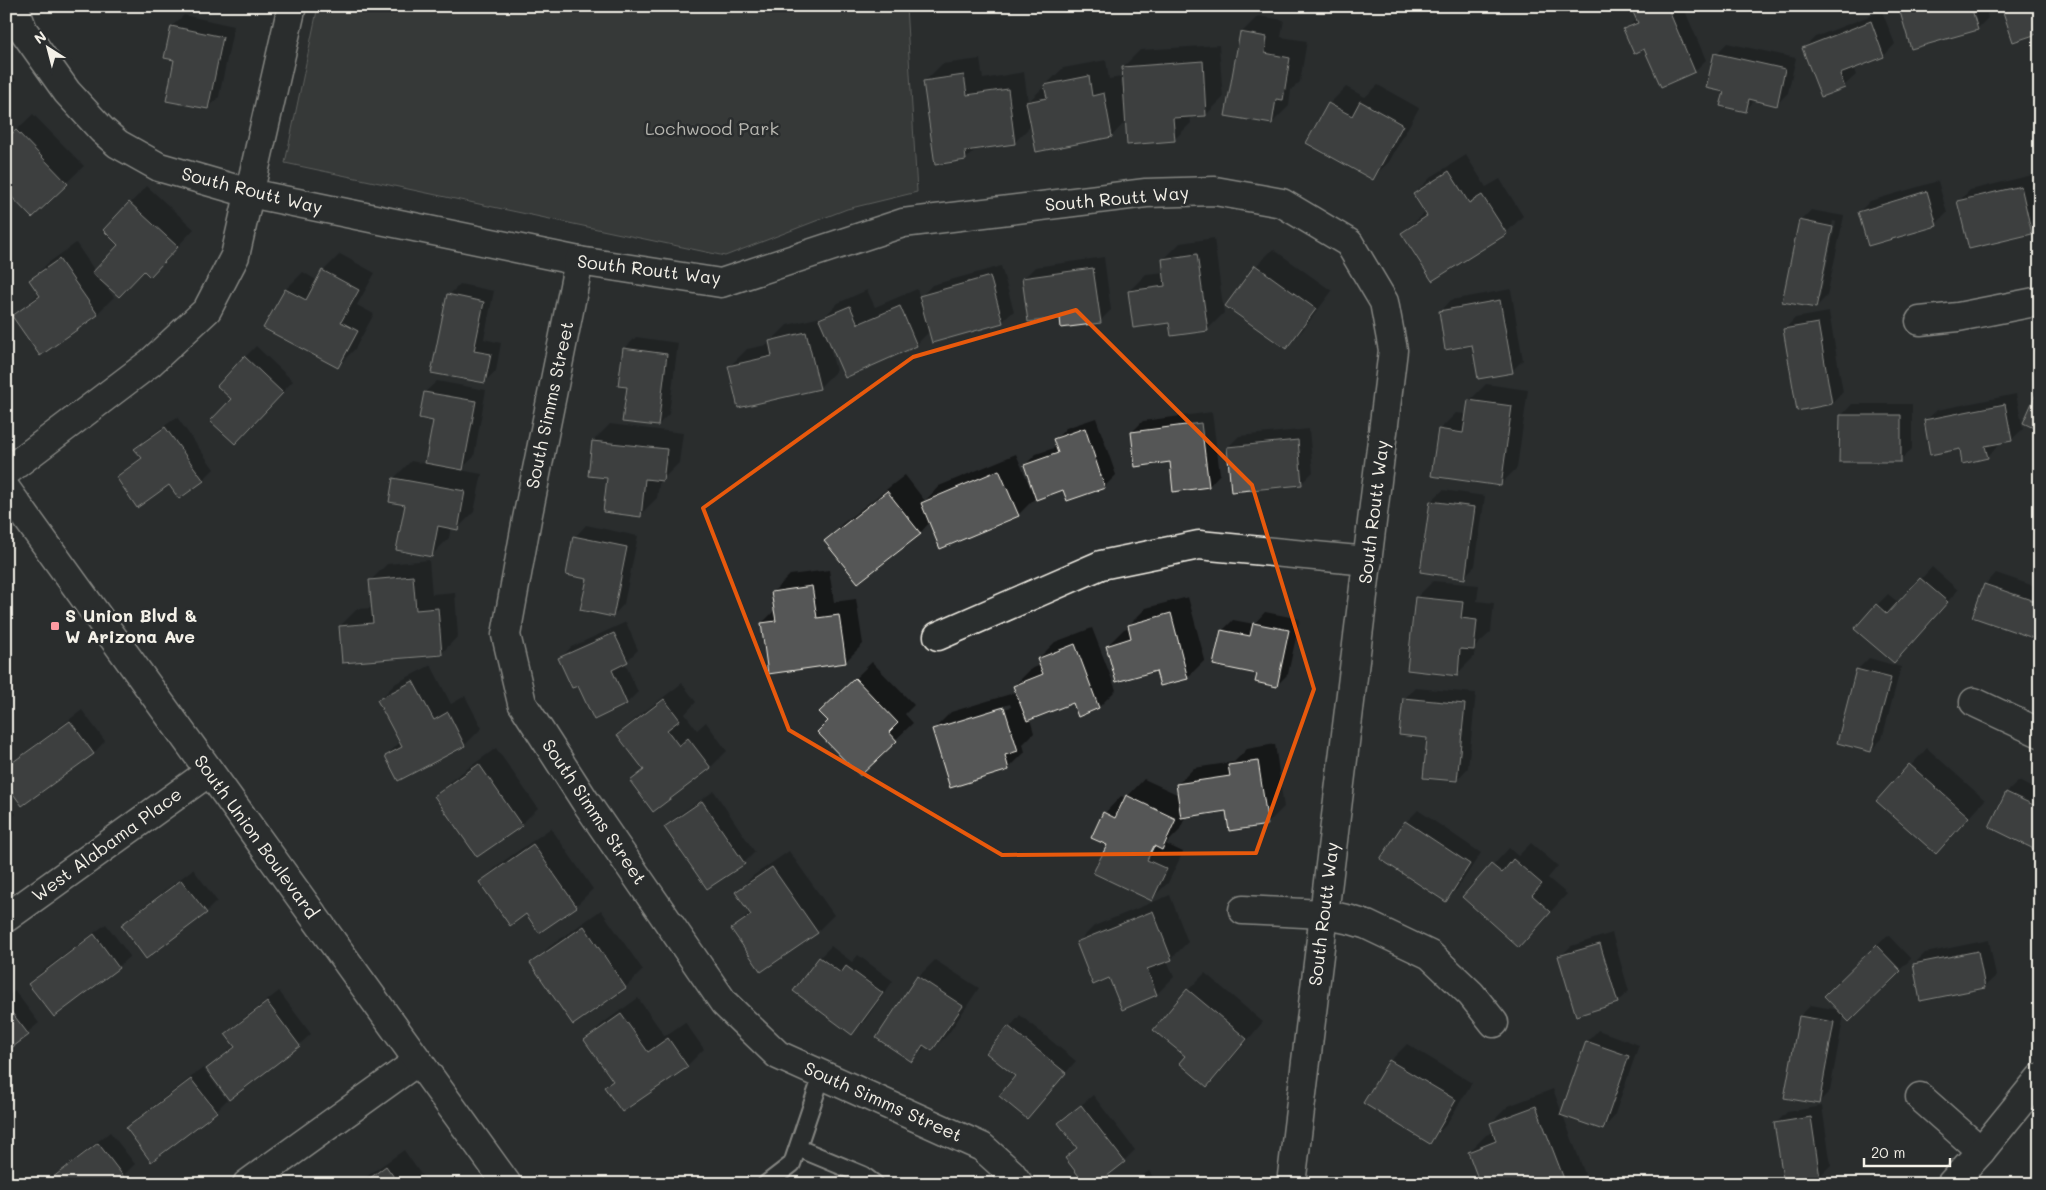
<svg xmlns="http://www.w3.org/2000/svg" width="2046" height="1190" font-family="Mali,sans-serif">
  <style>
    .green { fill: #444645; stroke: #9c9c96 }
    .shadow { fill: #0007; fill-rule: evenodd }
    .building { fill: #555756; stroke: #f4f1e8 }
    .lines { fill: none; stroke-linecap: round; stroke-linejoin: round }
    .lane-casing { stroke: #f4f1e8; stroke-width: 20 }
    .street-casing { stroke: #f4f1e8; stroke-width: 31 }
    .secondary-casing { stroke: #f4f1e8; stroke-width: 31 }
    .lane { stroke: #2a2d2e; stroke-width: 16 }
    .street { stroke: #2a2d2e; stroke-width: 28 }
    .secondary { stroke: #2a2d2e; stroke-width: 28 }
    .marked { fill: none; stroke: #e8590c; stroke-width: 4; stroke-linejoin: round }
    .poi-dot { fill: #ff9aa2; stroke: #2a2d2e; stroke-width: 2 }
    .labels { text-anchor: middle; stroke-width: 5; stroke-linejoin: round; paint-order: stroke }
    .park-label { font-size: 18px; fill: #b6b5af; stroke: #2a2d2e }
    .street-label { font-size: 18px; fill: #f4f1e8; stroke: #2a2d2e }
    .poi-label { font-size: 18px; font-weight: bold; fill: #f4f1e8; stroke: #2a2d2e; text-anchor: start }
  </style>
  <rect width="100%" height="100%" fill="#2a2d2e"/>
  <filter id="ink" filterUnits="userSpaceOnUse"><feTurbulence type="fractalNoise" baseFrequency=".02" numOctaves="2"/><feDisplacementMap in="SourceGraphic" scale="10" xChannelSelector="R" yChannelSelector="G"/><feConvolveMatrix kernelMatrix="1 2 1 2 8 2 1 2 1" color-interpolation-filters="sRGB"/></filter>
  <g filter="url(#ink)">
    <path class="green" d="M318,6h588l11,186 -70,17 -122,47 -440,-93z"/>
    <g class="shadow">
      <path d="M1635,6h48l23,54 -11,11 -50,-23 -20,-18 12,-12 -5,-9z"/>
      <path d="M1908,6h77l3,12 -11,11 -75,-17z"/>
      <path d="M2040,6v26l-26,8z"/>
      <path d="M1882,11l13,33 -11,12 -31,11 3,8 -12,11 -22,9 -18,-47 11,-11z"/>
      <path d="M184,15l50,11 -15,71 -11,11 -33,-49 -3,-33z"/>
      <path d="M1258,16l26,4 -3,17 26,4 -7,41 -9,8 -2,16 -17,17 -31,-90z"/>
      <path d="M1727,43l69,15 -8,35 -11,11 -21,-5 -11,12 -19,-20 -10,-37z"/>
      <path d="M1219,45l4,53 -17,17 -16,1 1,7 -17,17 -48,-19 -14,15 -80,-11 -17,17 -38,6 -11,11 -41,-78 17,-17 38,-5 3,20 41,-7 4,30 35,-34 43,-8 3,19 12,-2 1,10 2,-1 -1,-19 17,-17z"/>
      <path d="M6,67l10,13 -10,9z"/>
      <path d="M1378,85l41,23 -30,54 -17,16 -65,-35 22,-39 17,-17 19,10z"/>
      <path d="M33,114l51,52 -52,50 -26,-76z"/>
      <path d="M1466,155l20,32 14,-8 23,37 -17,17 -74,47 -30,-47 24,-21 -12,-18 17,-17z"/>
      <path d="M2032,175l8,33v17l-8,8 -73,-32 11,-11z"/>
      <path d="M1938,181l9,32 -11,11 -77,-12 11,-11z"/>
      <path d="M147,186l47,43 -27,29 -23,12 -41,13 11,14 -17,17 -83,2 26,-23 -9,-13 17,-17 28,-20 19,28 24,-27 -15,-14z"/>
      <path d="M1811,210l33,6 -17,80 -11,11 -16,-86zM1833,221l3,1 -16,74h-2z"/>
      <path d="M1214,238l10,75 -17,17 -37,-8 -41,-31 17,-17 19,-2 -2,-12 17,-17z"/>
      <path d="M1273,249l59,42 -30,40 -17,17 -58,-43 29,-39z"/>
      <path d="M340,254l35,19 -18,32 17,9 -19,35 -17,17 -73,-39 21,-38 17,-17 15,9 5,-10z"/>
      <path d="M1104,257l7,53 -11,11 -39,-5 -37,-38 11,-11z"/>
      <path d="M1001,266l13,45 -12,11 -72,9 -14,14 -87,-2 7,28 -17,17 -89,-22 17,-17 24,-5 -1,-2 17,-17 38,-9 13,-13 29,-13 8,17 42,-18 3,9 12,-13z"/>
      <path d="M460,284l34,7 -10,48 17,4 -5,28 -12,11 -35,-87z"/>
      <path d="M1511,289l12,71 -11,11 -39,-28 -33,-31 11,-12z"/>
      <path d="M1829,312l14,80 -11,11 -48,-73 11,-12z"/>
      <path d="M636,337l42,6 -9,71 -11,11 -30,-39 -4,-37z"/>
      <path d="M256,346l37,35 -47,50 -13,-32 12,-42z"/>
      <path d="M437,381l49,9 -12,67 -14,13 22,4 -8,38 -17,17 -6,-2 -2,11 -17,17 -38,-77 17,-17 16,3 8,-44 -10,-28z"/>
      <path d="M1486,384l42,6 -11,78 -17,17 -61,-55 17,-17 11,1 2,-13z"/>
      <path d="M2016,394l7,35 -12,11 -13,3v3l-11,11 -27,-9 -35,-27 12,-11z"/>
      <path d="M1852,404h60v45l-12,12 -59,-45z"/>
      <path d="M1212,412l8,62 -11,12 -77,-54 11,-11z"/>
      <path d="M177,417l37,52 -11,11 -33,3 -53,-6 25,-20 -6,-8 11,-11z"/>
      <path d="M1096,418l20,57 -12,12 -40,2 -28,8 -18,18 -88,7 -10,11 -62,49 -32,-41 16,-17 63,-49 20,26 14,-15 77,-32 16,37 2,-1 -9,-25 11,-11 21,-7 -2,-7 11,-12z"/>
      <path d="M610,424l73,9 -4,30 -17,17 -2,-1 -3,19 -17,17 -32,-38 -18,-2 3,-34z"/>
      <path d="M1309,429l4,43 -11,11 -74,-36 11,-11z"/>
      <path d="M1443,490l42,6 -10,70 -11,11 -43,-6 10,-70z"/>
      <path d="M586,525l52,11 -14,68 -11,12 -24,-38 -14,-41z"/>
      <path d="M429,560l3,34 23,-2 3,44 -16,17 -102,-27 17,-17 15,-1 -2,-27 17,-17z"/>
      <path d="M1932,567l26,23 -53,60 -28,-45 11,-11 11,9z"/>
      <path d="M829,570l5,32 22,-3 7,45 -17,17 -77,12 -7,-50 13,-13 -2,-18 17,-17z"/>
      <path d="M1996,573l44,15 -1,50 -54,-53z"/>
      <path d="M1433,581l46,4 -2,16 17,2 -3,29 -16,15 -1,10 -17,17 -41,-76z"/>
      <path d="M1188,597l17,63 -17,17 -27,7 -4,-14 -50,-24 17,-17 6,-2 -1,-2 17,-17z"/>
      <path d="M1265,612l35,7 -12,55 -11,11 -19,-12 -36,-42 11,-11 21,4z"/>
      <path d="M626,622l12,28 -13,13 13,29 -11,11 -32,15 -16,-34 -19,-25 11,-12z"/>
      <path d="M1092,628l24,62 -17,17 -20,8 -5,-13 -44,17 4,14 -11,11 2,8 -17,17 -74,-40 17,-17 66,-20 -3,-6 17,-17 10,-4 -3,-6 17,-17zM1010,704l1,3 -59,17v-2z"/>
      <path d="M1869,658l32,9 -19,72 -11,11 -14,-80z"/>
      <path d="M872,662l42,43 -9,9 8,9 -53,51 -30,-53 8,-26z"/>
      <path d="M431,665l20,39 14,-8 17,32 -17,17 -67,34 -12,-23 14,-14 -21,-42 17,-17z"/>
      <path d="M682,683l14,19 -11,12 12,16 9,-8 21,29 -17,17 -78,13 13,-13 -26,-33 17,-17z"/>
      <path d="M1415,688l61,5 -8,75 -11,12 -53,-81z"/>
      <path d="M82,710l23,31 -11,12 -71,51 -17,-23v-14z"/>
      <path d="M1275,744l9,63 -17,17 -40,-14 -41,6 -7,15 -13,13 17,8 -15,31 -17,16 -43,-54 -3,-32 16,-17 5,2 18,-19 35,16 -2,-10 17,-17 40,-6 13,-13z"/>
      <path d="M496,748l42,60 -17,17 -85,-29 17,-17z"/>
      <path d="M1927,748l58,52 -49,53 -58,-52z"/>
      <path d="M2019,781l21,11v59l-50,-24 17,-35z"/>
      <path d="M714,791l41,61 -11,11 -78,-36 11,-11z"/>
      <path d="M6,802l10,12 -10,10z"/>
      <path d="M1418,810l63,43 -24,36 -12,11 -63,-42 24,-36z"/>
      <path d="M551,828l42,61 -17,17 -50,7 -45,-31 17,-17z"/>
      <path d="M1531,843l27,23 -10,12 19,16 -48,52 -55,-49 45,-49 9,8z"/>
      <path d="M789,851l45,64 -17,17 -55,39 -29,-42 17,-17 -13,-20 17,-17z"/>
      <path d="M193,869l24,32 -11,11 -84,13 12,-11z"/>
      <path d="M1170,895l18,47 -17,17 -4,1 7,17 -17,17 -47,-17 -33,-34 17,-17z"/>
      <path d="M601,910l42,60 -17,17 -53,36 -41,-59 17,-17z"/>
      <path d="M106,924l24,32 -12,11 -64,49 -24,-32 11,-12z"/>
      <path d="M1612,933l17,58 -12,11 -57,-45 11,-11z"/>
      <path d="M1888,935l23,24 -62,61 -5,-5 -14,76 -11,11 -34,-5 15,-81 11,-11 28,5 -14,-14z"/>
      <path d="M1989,940l7,36 -12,11 -70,-23 11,-11z"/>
      <path d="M831,946l21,16 6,-7 35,26 -29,41 -12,11 -32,-76z"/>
      <path d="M935,960l44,28 -30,45 -17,17 -6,-4 -14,15 -34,-23 40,-61z"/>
      <path d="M1205,973l58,49 -39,46 -17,17 -21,-29 2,-66z"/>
      <path d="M15,991l24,32 -33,27v-53z"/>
      <path d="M279,991l32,43 -12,11 -70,53 -22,-29 28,-24 -9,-11 12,-11z"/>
      <path d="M638,998l27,38 20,-14 19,27 -17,17 -81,21 7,-8 -27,-39 17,-17z"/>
      <path d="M1020,1015l56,46 -49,57 -10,-42 -29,-23z"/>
      <path d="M1598,1030l41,15 -25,72 -11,12 -40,-14 22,59 -10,10h-43l-3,-8 -60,-24 17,-17 8,-3 -3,-9 17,-17 45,-17 9,24 25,-71z"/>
      <path d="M1407,1044l65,39 -26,42 -17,17 -39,-81z"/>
      <path d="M203,1068l24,32 -11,11 -88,17 11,-11z"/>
      <path d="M1093,1095l42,55 -11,11 -58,-3 12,-11 -18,-24z"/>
      <path d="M1822,1106l9,59 -12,12 -43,-54 11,-11z"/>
      <path d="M110,1132l25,32 -12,12 -10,8h-70z"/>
      <path d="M404,1150l23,33 -2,1h-69z"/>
      <path d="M1149,1171l9,13h-27z"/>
    </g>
    <g class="building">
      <path d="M1636,6h31l28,66 -34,15 -17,-38 -10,5 -11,-25 15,-6 -7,-15z"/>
      <path d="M1921,6h50l7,24 -67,19 -11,-37z"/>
      <path d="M2001,6h39v9l-3,1 3,17 -27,9z"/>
      <path d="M1871,21l13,36 -44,17 5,14 -24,9 -19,-49z"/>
      <path d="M171,26l52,11 -15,72 -42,-8 8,-41 -10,-2z"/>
      <path d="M1240,32l27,5 -2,16 25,5 -7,42 -7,-1 -4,25 -47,-8z"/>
      <path d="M1714,53l71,16 -8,37 -28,-7 -3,13 -26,-6 4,-14 -18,-4z"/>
      <path d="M1203,61l3,55 -33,2 2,23 -48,4 -5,-78z"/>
      <path d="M964,75l3,20 41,-6 7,55 -50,7 1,9 -31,5 -12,-84z"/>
      <path d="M1089,76l3,20 12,-3 8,44 -76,15 -10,-50 21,-4 -3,-13z"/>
      <path d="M1360,101l43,24 -30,55 -67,-37 22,-40 24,13z"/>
      <path d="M16,130l52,54 -36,34 -26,-27v-52z"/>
      <path d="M1449,171l20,32 13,-8 25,39 -75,47 -31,-48 26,-17 -14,-22z"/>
      <path d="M2021,186l11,48 -63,15 -12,-48z"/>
      <path d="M1927,191l10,35 -69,20 -10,-34z"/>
      <path d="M129,202l49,45 -28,30 -6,-6 -25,26 -27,-24 26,-28 -15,-15z"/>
      <path d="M1799,220l34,7 -17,81 -34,-6z"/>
      <path d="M1197,254l11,77 -37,5 -2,-13 -36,5 -5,-37 37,-5 -3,-27z"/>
      <path d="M59,259l39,56 -58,41 -28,-40 28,-20 -11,-16z"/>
      <path d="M1255,265l61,44 -30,40 -61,-43z"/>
      <path d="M1093,268l8,55 -40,5 -1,-10 -32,4 -6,-44z"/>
      <path d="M322,270l37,20 -18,32 17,9 -20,37 -75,-40 22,-39 21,11z"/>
      <path d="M990,276l13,47 -71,20 -13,-47z"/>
      <path d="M447,294l37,8 -10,49 17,3 -6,29 -54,-10z"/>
      <path d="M1500,300l13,73 -35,6 -6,-34 -27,5 -6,-39z"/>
      <path d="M850,306l8,18 42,-18 17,40 -72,32 -26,-59z"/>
      <path d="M1818,323l14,81 -35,7 -14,-82z"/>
      <path d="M806,332l14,57 -82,19 -10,-42 44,-10 -3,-15z"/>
      <path d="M623,348l44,6 -9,72 -36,-4 5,-35 -9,-1z"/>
      <path d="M244,356l39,37 -48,51 -25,-23 21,-22 -14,-13z"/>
      <path d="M2039,387l1,1v43l-17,-8z"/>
      <path d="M424,392l52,9 -13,69 -38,-7 8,-42 -14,-3z"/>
      <path d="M1468,400l44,6 -11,80 -70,-10 7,-47 25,4z"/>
      <path d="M2005,404l7,37 -27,5 3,12 -26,6 -2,-15 -30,6 -6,-35z"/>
      <path d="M1840,415h61v47h-62z"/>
      <path d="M1201,423l8,64 -36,5 -3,-30 -35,5 -4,-35z"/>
      <path d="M165,427l39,54 -25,18 -10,-14 -32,23 -21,-31 26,-19 -8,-9z"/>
      <path d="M1085,428l20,60 -38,13 -4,-11 -27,10 -12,-35 34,-12 -5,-14z"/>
      <path d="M1298,440l4,45 -71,7 -4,-45z"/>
      <path d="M592,441l75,8 -4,32 -18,-2 -4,38 -38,-5 4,-34 -19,-2z"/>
      <path d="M999,470l20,46 -79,33 -19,-46z"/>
      <path d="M393,478l72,13 -7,39 -20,-4 -6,31 -36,-7 9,-45 -16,-3z"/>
      <path d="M887,491l34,43 -63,49 -34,-42z"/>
      <path d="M1430,501l45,6 -10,72 -45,-7z"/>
      <path d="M573,536l54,11 -14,70 -33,-7 7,-31 -21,-4z"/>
      <path d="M413,576l3,34 22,-2 4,47 -100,8 -3,-37 34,-3 -4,-43z"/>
      <path d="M1920,578l28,24 -54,61 -40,-34 22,-25 11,10z"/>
      <path d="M1984,584l56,19 -1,37 -67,-23z"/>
      <path d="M812,586l5,32 22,-3 7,48 -78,11 -7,-51 15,-2 -5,-29z"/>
      <path d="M1415,597l48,5 -2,16 16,2 -3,30 -14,-1 -2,27 -51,-6z"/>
      <path d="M1171,613l17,66 -28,7 -4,-15 -40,11 -10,-36 25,-8 -3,-13z"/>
      <path d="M1253,623l36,7 -12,57 -22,-5 2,-8 -44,-9 8,-35 29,6z"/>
      <path d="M614,633l14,29 -16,8 15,34 -33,16 -16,-34 -6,2 -14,-30z"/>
      <path d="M1075,644l24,64 -21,9 -5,-14 -46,18 -14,-35 30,-12 -6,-15z"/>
      <path d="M1856,669l35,9 -20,74 -34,-9z"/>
      <path d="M855,678l43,45 -9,9 8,9 -37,35 -43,-44 11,-11 -9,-9z"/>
      <path d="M413,681l21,39 14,-8 17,34 -67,35 -13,-25 17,-9 -25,-47z"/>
      <path d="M1403,698l62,6 -8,77 -34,-3 4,-40 -28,-3z"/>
      <path d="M664,699l16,21 -13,10 12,16 9,-8 23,30 -58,44 -23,-31 14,-11 -27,-35z"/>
      <path d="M1004,707l14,44 -13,4 4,15 -59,18 -18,-59z"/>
      <path d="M70,721l24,33 -72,52 -16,-22v-17z"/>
      <path d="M1258,761l10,64 -39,6 -3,-20 -45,7 -5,-34 54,-8 -2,-11z"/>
      <path d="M479,764l43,62 -45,31 -43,-61z"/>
      <path d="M1909,764l60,53 -33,37 -60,-53z"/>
      <path d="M2006,792l34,16v44l-51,-25z"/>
      <path d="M1126,795l50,24 -14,31 -8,-4 -7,14 20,9 -15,32 -59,-28 14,-28 -16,-7 12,-26 12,6z"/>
      <path d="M702,801l43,63 -38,25 -43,-62z"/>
      <path d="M1405,821l65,43 -24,38 -66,-43z"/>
      <path d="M533,844l44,63 -38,26 -13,-19 -16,12 -31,-44z"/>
      <path d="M1513,859l29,25 -10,11 19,17 -32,36 -57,-51 29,-33 11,9z"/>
      <path d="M772,867l46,66 -57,39 -30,-43 20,-14 -16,-23z"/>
      <path d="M181,880l26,33 -61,46 -25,-34z"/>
      <path d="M1153,911l19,49 -25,9 10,26 -35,15 -13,-32 -16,7 -17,-43z"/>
      <path d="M584,926l42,62 -53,37 -43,-62z"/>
      <path d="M94,934l25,34 -65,49 -26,-33z"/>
      <path d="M1600,944l18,59 -42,13 -18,-60z"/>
      <path d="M1876,945l25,26 -52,51 -25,-26z"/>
      <path d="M1978,951l7,37 -65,13 -7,-37z"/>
      <path d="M819,957l22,16 5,-7 37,27 -31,42 -59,-44z"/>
      <path d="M917,976l46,30 -31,45 -9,-6 -11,17 -36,-24z"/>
      <path d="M1187,989l60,50 -40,48 -28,-24 6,-7 -32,-26z"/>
      <path d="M267,1002l33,44 -71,54 -23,-31 29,-22 -10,-13z"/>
      <path d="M6,1005l23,30 -23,17z"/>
      <path d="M621,1014l27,38 20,-14 20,29 -66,45 -18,-25 9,-6 -29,-41z"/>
      <path d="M1799,1016l35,6 -15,82 -35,-6z"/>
      <path d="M1008,1026l58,47 -39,46 -28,-23 16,-20 -29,-23z"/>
      <path d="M1586,1041l43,15 -26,74 -43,-15z"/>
      <path d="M1389,1060l67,40 -26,44 -67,-41z"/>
      <path d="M191,1079l26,33 -66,50 -25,-34z"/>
      <path d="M1081,1105l44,57 -28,22h-12l-20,-26 12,-10 -19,-25z"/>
      <path d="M1536,1106l30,78h-35l-3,-6 -16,6h-32l-12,-32 28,-11 -6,-18z"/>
      <path d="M1811,1117l9,61 -36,6 -10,-61z"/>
      <path d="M98,1143l26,34 -9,7h-71z"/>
      <path d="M386,1166l13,18h-37z"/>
    </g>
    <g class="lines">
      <defs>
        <g id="lane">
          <path d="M798,1148l65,27 12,9"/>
          <path d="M766,1184l26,-20 30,-89"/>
        </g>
        <g id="street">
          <path d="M14,6l9,24 44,62 35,38 16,14 41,23 90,26 330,68 142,22 182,-60 243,-30 69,-2 67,12 67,40 35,59 9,48 -102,834"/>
          <path d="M579,261l-52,258 -21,116 16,68 63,98 139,202 54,52 204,92 29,26 8,11"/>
          <path d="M1920,321l38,-4 82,-16"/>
          <path d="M6,472l144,-109 57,-53 28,-54 57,-250"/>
          <path d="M938,636l163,-71 98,-20 169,16"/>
          <path d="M1974,702l66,31"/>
          <path d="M1243,910l80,4 28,6 16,5 63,30 41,39 23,29"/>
          <path d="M6,918l203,-146"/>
          <path d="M1920,1097l61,54"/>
          <path d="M247,1184l171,-123"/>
        </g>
        <g id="secondary">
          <path d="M6,489l501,695"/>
          <path d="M1951,1184l30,-33 59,-73"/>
        </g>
      </defs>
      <use href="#lane" class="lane-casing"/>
      <use href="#street" class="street-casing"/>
      <use href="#secondary" class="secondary-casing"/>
      <use href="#lane" class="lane"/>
      <use href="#street" class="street"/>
      <use href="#secondary" class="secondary"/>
    </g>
  </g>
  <path d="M0 0H2046V1190H0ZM1076,310l176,175 62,204 -58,164 -254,2 -213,-125 -86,-222 210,-151z" fill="#2a2d2e" fill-opacity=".55" fill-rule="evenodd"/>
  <path class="marked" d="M1076,310l176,175 62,204 -58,164 -254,2 -213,-125 -86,-222 210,-151z"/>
  <rect class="poi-dot" x="50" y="621" width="10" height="10" rx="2.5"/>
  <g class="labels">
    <g class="park-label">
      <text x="712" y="135">Lochwood Park</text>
    </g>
    <g class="street-label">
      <text transform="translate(252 191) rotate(14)" y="6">South Routt Way</text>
      <text transform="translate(1117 199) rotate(-5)" y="6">South Routt Way</text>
      <text transform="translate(649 270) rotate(7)" y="6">South Routt Way</text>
      <text transform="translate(550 405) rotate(-78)" y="6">South Simms Street</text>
      <text transform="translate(1374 512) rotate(-83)" y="6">South Routt Way</text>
      <text transform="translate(594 812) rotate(56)" y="6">South Simms Street</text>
      <text transform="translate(256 837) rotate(54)" y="6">South Union Boulevard</text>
      <text transform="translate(107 845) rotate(-36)" y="6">West Alabama Place</text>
      <text transform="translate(1324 914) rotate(-83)" y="6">South Routt Way</text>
      <text transform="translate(883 1102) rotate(24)" y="6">South Simms Street</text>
    </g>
    <g class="poi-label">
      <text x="65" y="622">S Union Blvd &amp;<tspan x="65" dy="21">W Arizona Ave</tspan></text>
    </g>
  </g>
  <rect width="2046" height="1190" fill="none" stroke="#2a2d2e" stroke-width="25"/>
  <rect x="12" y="12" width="2021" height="1165" fill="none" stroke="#f4f1e8" stroke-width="2" filter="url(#ink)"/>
  <g transform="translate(48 48) rotate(324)" stroke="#2a2d2e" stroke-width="4" paint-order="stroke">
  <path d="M0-4L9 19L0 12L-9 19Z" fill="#f4f1e8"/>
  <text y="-8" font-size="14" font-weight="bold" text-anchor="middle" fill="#f4f1e8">N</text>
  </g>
  <path d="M1864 1158v8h86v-8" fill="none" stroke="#f4f1e8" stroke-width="2.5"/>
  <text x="1871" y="1158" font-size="15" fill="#f4f1e8" stroke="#2a2d2e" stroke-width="4" paint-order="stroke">20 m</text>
</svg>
